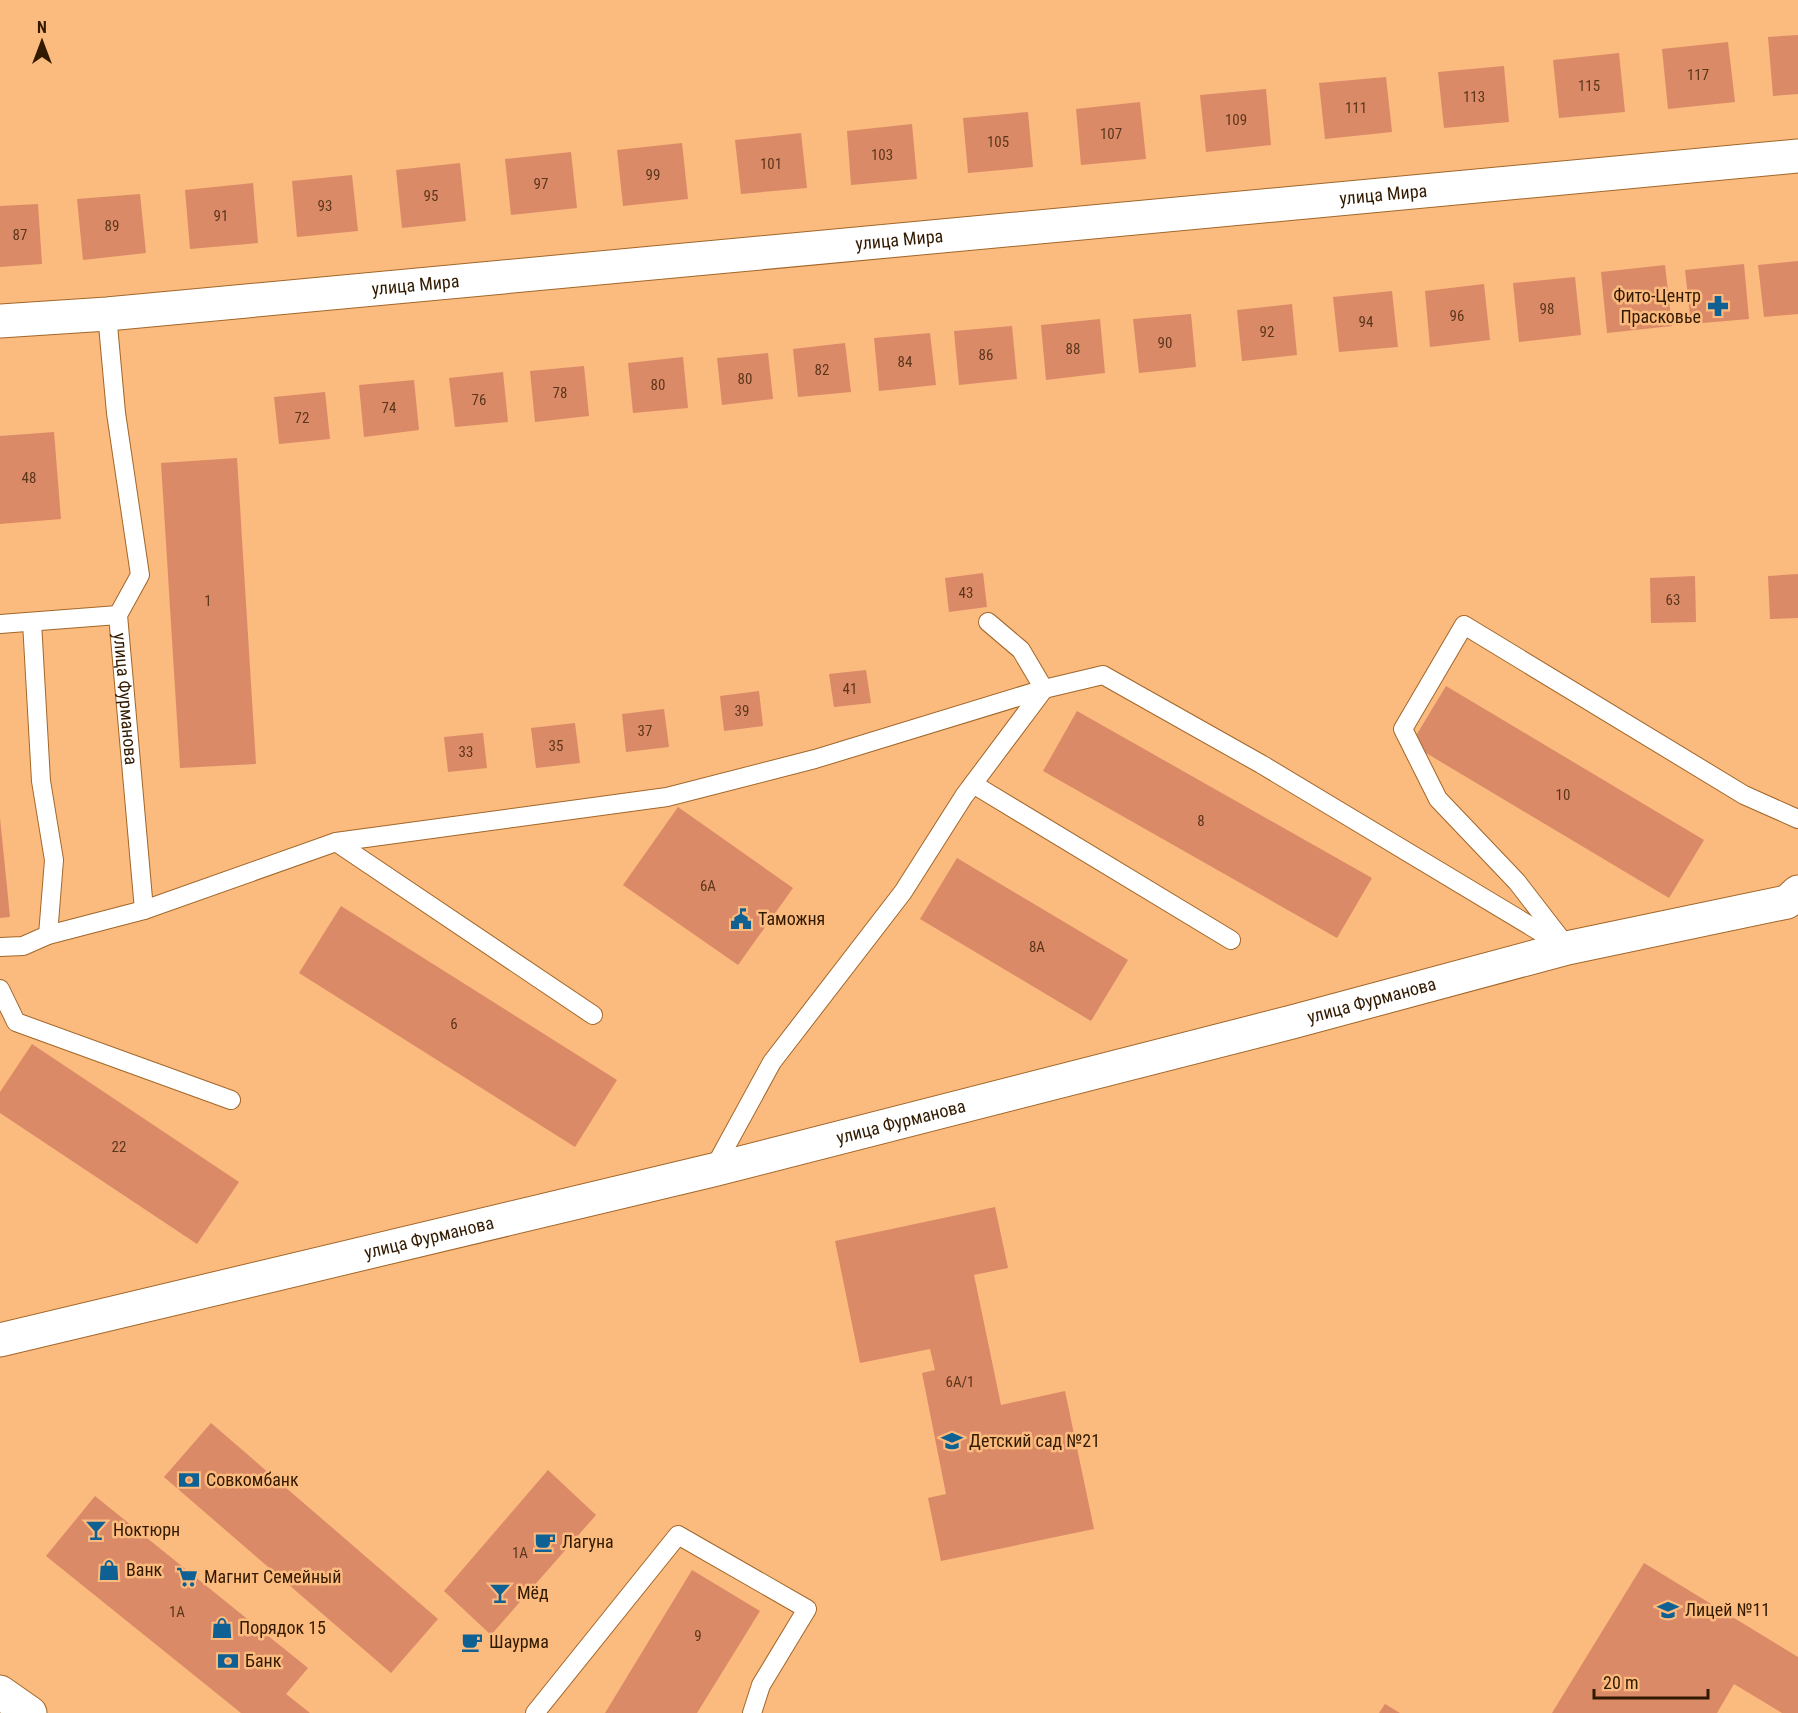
<svg xmlns="http://www.w3.org/2000/svg" width="1798" height="1713" font-family="'Roboto Condensed',sans-serif">
  <style>
    .building { fill: #db8a68 }
    .lines { fill: none; stroke-linecap: round; stroke-linejoin: round }
    .lane-casing { stroke: #a2672a; stroke-width: 20 }
    .street-casing { stroke: #a2672a; stroke-width: 35 }
    .secondary-casing { stroke: #a2672a; stroke-width: 35 }
    .lane { stroke: #fff; stroke-width: 18 }
    .street { stroke: #fff; stroke-width: 33 }
    .secondary { stroke: #fff; stroke-width: 33 }
    .labels { text-anchor: middle; stroke-width: 5; stroke-linejoin: round; paint-order: stroke }
    .number-label { font-size: 15px; fill: #5c361b }
    .street-label { font-size: 18px; fill: #321a01; stroke: #fbba7e }
    .poi-label { font-size: 18px; fill: #321a01; stroke: #fbba7e; text-anchor: start }
  </style>
  <rect width="100%" height="100%" fill="#fbba7e"/>
  <g class="building">
    <path d="M1798,35v59l-25,2 -5,-59z"/>
    <path d="M1728,42l7,60 -67,7 -6,-60z"/>
    <path d="M1619,53l6,59 -66,6 -6,-58z"/>
    <path d="M1504,66l5,56 -65,6 -6,-56z"/>
    <path d="M1386,77l6,55 -67,7 -6,-56z"/>
    <path d="M1266,89l5,56 -65,7 -6,-57z"/>
    <path d="M1140,102l6,57 -65,6 -5,-56z"/>
    <path d="M1028,112l5,55 -65,6 -5,-55z"/>
    <path d="M912,124l5,55 -66,6 -4,-54z"/>
    <path d="M801,133l6,55 -66,6 -6,-54z"/>
    <path d="M682,143l6,56 -65,7 -6,-56z"/>
    <path d="M571,152l6,56 -66,7 -6,-56z"/>
    <path d="M460,163l6,58 -64,7 -6,-58z"/>
    <path d="M352,175l6,56 -61,6 -5,-56z"/>
    <path d="M253,183l5,60 -68,6 -5,-59z"/>
    <path d="M140,194l6,59 -63,7 -6,-61z"/>
    <path d="M38,204l4,60 -42,3v-61z"/>
    <path d="M1798,261v53l-34,3 -6,-52z"/>
    <path d="M1744,264l5,55 -58,5 -6,-54z"/>
    <path d="M1665,265l7,61 -65,7 -6,-61z"/>
    <path d="M1575,277l6,58 -62,7 -6,-59z"/>
    <path d="M1484,284l6,56 -60,7 -5,-56z"/>
    <path d="M1392,291l6,56 -59,5 -6,-55z"/>
    <path d="M1292,304l5,51 -55,6 -5,-51z"/>
    <path d="M1191,314l5,53 -57,6 -6,-54z"/>
    <path d="M1100,319l5,54 -59,7 -5,-55z"/>
    <path d="M1012,326l5,53 -58,6 -5,-54z"/>
    <path d="M930,333l6,52 -57,6 -5,-53z"/>
    <path d="M845,343l6,49 -53,5 -5,-48z"/>
    <path d="M768,353l5,46 -51,6 -5,-47z"/>
    <path d="M683,357l5,51 -55,5 -5,-50z"/>
    <path d="M584,366l5,50 -54,6 -5,-51z"/>
    <path d="M503,372l5,50 -53,5 -6,-49z"/>
    <path d="M414,380l5,50 -55,7 -5,-52z"/>
    <path d="M325,392l5,47 -51,5 -5,-47z"/>
    <path d="M54,432l7,87 -61,5v-88z"/>
    <path d="M237,458l19,306 -76,4 -19,-305z"/>
    <path d="M983,573l4,34 -38,5 -4,-34z"/>
    <path d="M1798,574v44l-28,1 -2,-43z"/>
    <path d="M1695,576l1,46 -45,1 -1,-45z"/>
    <path d="M866,670l5,33 -37,4 -5,-33z"/>
    <path d="M1446,686l258,154 -35,58 -258,-154z"/>
    <path d="M759,691l4,35 -39,5 -4,-35z"/>
    <path d="M664,709l5,38 -43,5 -4,-38z"/>
    <path d="M1077,711l295,167 -35,60 -294,-167z"/>
    <path d="M575,723l5,40 -44,5 -5,-40z"/>
    <path d="M483,733l4,35 -39,4 -4,-35z"/>
    <path d="M678,807l115,81 -55,77 -115,-80z"/>
    <path d="M0,818l10,99 -10,1z"/>
    <path d="M957,858l171,102 -37,61 -171,-102z"/>
    <path d="M341,906l276,174 -42,67 -276,-174z"/>
    <path d="M32,1044l207,138 -42,62 -197,-131v-21z"/>
    <path d="M995,1207l13,61 -34,7 27,130 64,-14 29,138 -153,32 -13,-63 18,-4 -24,-121 13,-3 -5,-21 -70,14 -25,-122z"/>
    <path d="M211,1423l227,196 -47,54 -227,-196z"/>
    <path d="M548,1470l48,45 -105,120 -47,-44z"/>
    <path d="M95,1496l213,172 -22,26 24,19h-69l-195,-157z"/>
    <path d="M1644,1563l154,94v56h-16l-48,-29 -17,29h-165z"/>
    <path d="M692,1570l68,41 -63,102h-92z"/>
    <path d="M1385,1704l15,9h-21z"/>
  </g>
  <g class="lines">
    <defs>
      <g id="lane">
        <path id="s1" d="M107,314l9,99 24,162 -22,40 26,295"/>
        <path d="M32,622l9,159 13,79 -6,75"/>
        <path d="M0,624l118,-9"/>
        <path d="M973,784l258,156"/>
        <path d="M336,842l257,173"/>
        <path d="M1561,939l-44,-57 -79,-83 -35,-70 61,-104 280,170 54,24"/>
        <path d="M0,947l23,-1 25,-11 96,-25 192,-68 331,-45 148,-38 229,-70 -23,-39 -33,-28"/>
        <path d="M0,989l16,33 215,78"/>
        <path d="M713,1170l59,-108 131,-170 61,-96 80,-107 59,-14 158,89 306,184"/>
        <path d="M535,1713l143,-178 129,74 -46,76 -9,28"/>
      </g>
      <g id="street">
        <path id="s2" d="M0,1340l713,-170 579,-148 275,-74 220,-46 11,-10"/>
      </g>
      <g id="secondary">
        <path id="s3" d="M0,321l107,-7 1691,-158"/>
        <path d="M0,1692l30,21"/>
      </g>
    </defs>
    <use href="#lane" class="lane-casing"/>
    <use href="#street" class="street-casing"/>
    <use href="#secondary" class="secondary-casing"/>
    <use href="#lane" class="lane"/>
    <use href="#street" class="street"/>
    <use href="#secondary" class="secondary"/>
  </g>
  <defs>
    <symbol id="pharmacy-bare" viewBox="-9 -9 18 18"><path d="M-2-6h4v4h4v4h-4v4h-4v-4h-4v-4h4Z" fill="#0f6193" stroke="#fbba7e" stroke-width="2.5" paint-order="stroke"/></symbol>
    <symbol id="civic-bare" viewBox="-9 -9 18 18"><path d="M-.6-6.5H3V-4.5H.6V-3L4-1V1h2V6H-6V1h2V-1L-.6-3ZM-1.2 2.5V6h2.4V2.5Z" fill="#0f6193" stroke="#fbba7e" stroke-width="2.5" paint-order="stroke"/></symbol>
    <symbol id="school-bare" viewBox="-9 -9 18 18"><path d="M0-5L7-2L0 1L-7-2ZM-4 1L0 2.5L4 1V4Q0 6-4 4Z" fill="#0f6193" stroke="#fbba7e" stroke-width="2.5" paint-order="stroke"/></symbol>
    <symbol id="bank-bare" viewBox="-9 -9 18 18"><path d="M-6-4H6V4H-6ZM0-2.3a2.3 2.3 0 1 0 0 4.6a2.3 2.3 0 1 0 0-4.6Z" fill="#0f6193" stroke="#fbba7e" stroke-width="2.5" paint-order="stroke"/></symbol>
    <symbol id="bar-bare" viewBox="-9 -9 18 18"><path d="M-6-5H6L.8 .8V4.5H3.5V6h-7V4.5H-.8V.8Z" fill="#0f6193" stroke="#fbba7e" stroke-width="2.5" paint-order="stroke"/></symbol>
    <symbol id="cafe-bare" viewBox="-9 -9 18 18"><path d="M-5.5-4.5H6V0H3Q3 3.5 0 3.5H-2.5Q-5.5 3.5-5.5 0ZM3-3.2v2h1.7v-2ZM-6 4.5H4V6H-6Z" fill="#0f6193" stroke="#fbba7e" stroke-width="2.5" paint-order="stroke"/></symbol>
    <symbol id="shop-bare" viewBox="-9 -9 18 18"><path d="M-5-2.5h2.3a2.7 3.5 0 0 1 5.4 0H5L5.5 6h-11ZM-1.5-2.5h3a1.5 2.3 0 0 0-3 0Z" fill="#0f6193" stroke="#fbba7e" stroke-width="2.5" paint-order="stroke"/></symbol>
    <symbol id="supermarket-bare" viewBox="-9 -9 18 18"><path d="M-6-5.5h2.5l.6 2H6L4.5 2H-2.5L-4.4-4H-6ZM-1.5 3.2a1.3 1.3 0 1 0 .1 0ZM3 3.2a1.3 1.3 0 1 0 .1 0Z" fill="#0f6193" stroke="#fbba7e" stroke-width="2.5" paint-order="stroke"/></symbol>
  </defs>
  <g fill-rule="evenodd">
    <use href="#pharmacy-bare" x="1703" y="291" width="30" height="30"/>
    <use href="#civic-bare" x="726" y="904" width="30" height="30"/>
    <use href="#school-bare" x="937" y="1426" width="30" height="30"/>
    <use href="#bank-bare" x="174" y="1465" width="30" height="30"/>
    <use href="#bar-bare" x="81" y="1515" width="30" height="30"/>
    <use href="#cafe-bare" x="530" y="1527" width="30" height="30"/>
    <use href="#shop-bare" x="94" y="1555" width="30" height="30"/>
    <use href="#supermarket-bare" x="172" y="1562" width="30" height="30"/>
    <use href="#bar-bare" x="485" y="1578" width="30" height="30"/>
    <use href="#school-bare" x="1653" y="1595" width="30" height="30"/>
    <use href="#shop-bare" x="207" y="1613" width="30" height="30"/>
    <use href="#cafe-bare" x="457" y="1627" width="30" height="30"/>
    <use href="#bank-bare" x="213" y="1646" width="30" height="30"/>
  </g>
  <g class="labels">
    <g class="number-label">
      <text x="1698" y="80">117</text>
      <text x="1589" y="91">115</text>
      <text x="1474" y="102">113</text>
      <text x="1356" y="113">111</text>
      <text x="1236" y="125">109</text>
      <text x="1111" y="139">107</text>
      <text x="998" y="147">105</text>
      <text x="882" y="160">103</text>
      <text x="771" y="169">101</text>
      <text x="653" y="180">99</text>
      <text x="541" y="189">97</text>
      <text x="431" y="201">95</text>
      <text x="325" y="211">93</text>
      <text x="221" y="221">91</text>
      <text x="112" y="231">89</text>
      <text x="20" y="240">87</text>
      <text x="1547" y="314">98</text>
      <text x="1457" y="321">96</text>
      <text x="1366" y="327">94</text>
      <text x="1267" y="337">92</text>
      <text x="1165" y="348">90</text>
      <text x="1073" y="354">88</text>
      <text x="986" y="360">86</text>
      <text x="905" y="367">84</text>
      <text x="822" y="375">82</text>
      <text x="745" y="384">80</text>
      <text x="658" y="390">80</text>
      <text x="560" y="398">78</text>
      <text x="479" y="405">76</text>
      <text x="389" y="413">74</text>
      <text x="302" y="423">72</text>
      <text x="29" y="483">48</text>
      <text x="966" y="598">43</text>
      <text x="1673" y="605">63</text>
      <text x="208" y="606">1</text>
      <text x="850" y="694">41</text>
      <text x="742" y="716">39</text>
      <text x="645" y="736">37</text>
      <text x="556" y="751">35</text>
      <text x="466" y="757">33</text>
      <text x="1563" y="800">10</text>
      <text x="1201" y="826">8</text>
      <text x="708" y="891">6А</text>
      <text x="1037" y="952">8А</text>
      <text x="454" y="1029">6</text>
      <text x="119" y="1152">22</text>
      <text x="960" y="1387">6А/1</text>
      <text x="520" y="1558">1А</text>
      <text x="177" y="1617">1А</text>
      <text x="698" y="1641">9</text>
    </g>
    <g class="street-label">
      <text dy="6" stroke="none"><textPath href="#s3" startOffset="1389">улица Мира</textPath></text>
      <text dy="6" stroke="none"><textPath href="#s3" startOffset="903">улица Мира</textPath></text>
      <text dy="6" stroke="none"><textPath href="#s3" startOffset="417">улица Мира</textPath></text>
      <text dy="6" stroke="none"><textPath href="#s1" startOffset="393">улица Фурманова</textPath></text>
      <text dy="6" stroke="none"><textPath href="#s2" startOffset="1413">улица Фурманова</textPath></text>
      <text dy="6" stroke="none"><textPath href="#s2" startOffset="927">улица Фурманова</textPath></text>
      <text dy="6" stroke="none"><textPath href="#s2" startOffset="441">улица Фурманова</textPath></text>
    </g>
    <g class="poi-label">
      <text x="1701" y="302" text-anchor="end">Фито-Центр<tspan x="1701" dy="21">Прасковье</tspan></text>
      <text x="758" y="925">Таможня</text>
      <text x="969" y="1447">Детский сад №21</text>
      <text x="206" y="1486">Совкомбанк</text>
      <text x="113" y="1536">Ноктюрн</text>
      <text x="562" y="1548">Лагуна</text>
      <text x="126" y="1576">Ванк</text>
      <text x="204" y="1583">Магнит Семейный</text>
      <text x="517" y="1599">Мёд</text>
      <text x="1685" y="1616">Лицей №11</text>
      <text x="239" y="1634">Порядок 15</text>
      <text x="489" y="1648">Шаурма</text>
      <text x="245" y="1667">Банк</text>
    </g>
  </g>
  <g transform="translate(42 42)" stroke="#fbba7e" stroke-width="4.5" paint-order="stroke">
  <path d="M0-4.5L10 22L0 15L-10 22Z" fill="#321a01"/>
  <text y="-9" font-size="16" font-weight="bold" text-anchor="middle" fill="#321a01">N</text>
  </g>
  <path d="M1594 1689v9h114v-9" fill="none" stroke="#321a01" stroke-width="3"/>
  <text x="1603" y="1689" font-size="18" fill="#321a01" stroke="#fbba7e" stroke-width="4.5" paint-order="stroke">20 m</text>
</svg>
